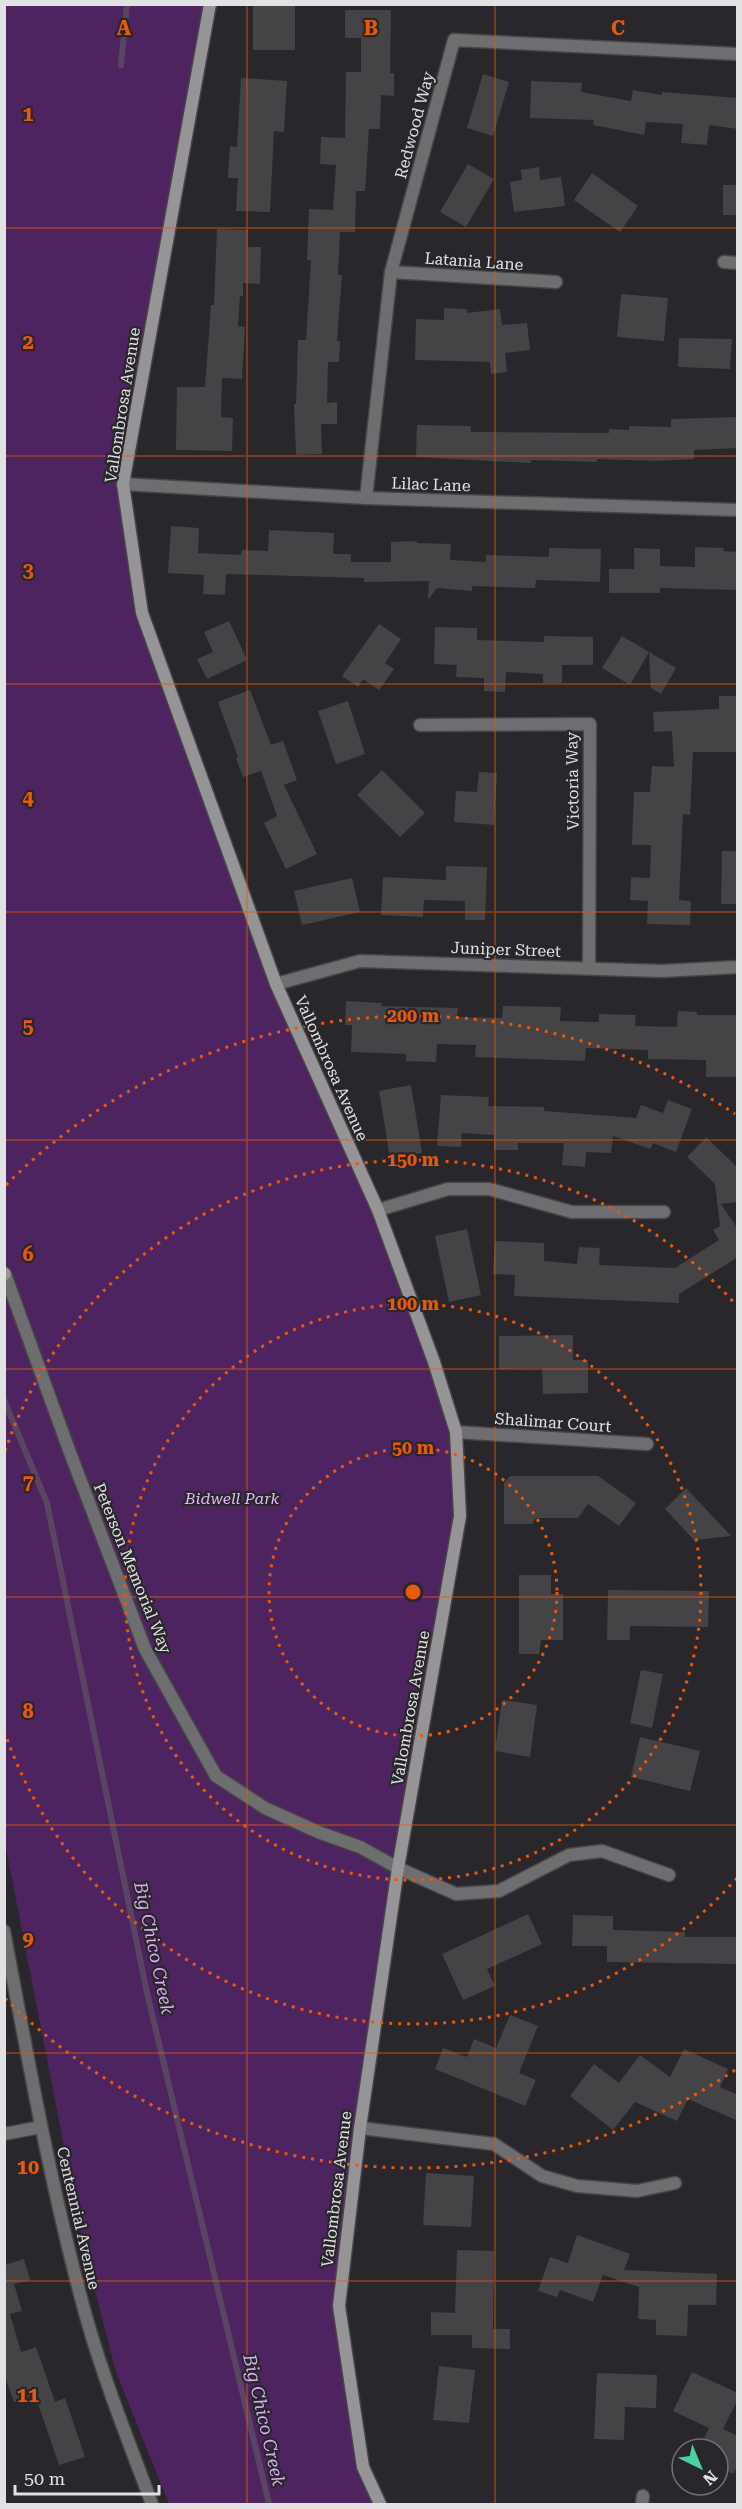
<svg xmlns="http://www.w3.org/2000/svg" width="742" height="2509" font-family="'Roboto Serif',serif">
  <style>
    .green { fill: #4e2460 }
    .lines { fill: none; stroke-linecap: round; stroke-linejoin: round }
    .stream { stroke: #5a4463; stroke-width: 6 }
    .building { fill: #464347 }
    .street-casing { stroke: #474548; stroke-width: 15 }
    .secondary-casing { stroke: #474548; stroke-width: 15 }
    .street { stroke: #6e6d6f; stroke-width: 12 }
    .secondary { stroke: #969497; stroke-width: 12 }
    .grid { fill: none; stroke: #e8590c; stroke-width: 1.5; stroke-opacity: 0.55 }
    .ring { fill: none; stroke: #e8590c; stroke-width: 3; stroke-dasharray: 3 6 }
    .labels { text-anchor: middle; stroke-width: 4.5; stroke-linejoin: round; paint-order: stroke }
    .street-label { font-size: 16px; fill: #e2e1e3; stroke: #29272b }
    .park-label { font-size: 16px; font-style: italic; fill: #e6b6ff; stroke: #29272b }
    .water-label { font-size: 18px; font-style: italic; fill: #dcacf4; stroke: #29272b }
    .grid-label { font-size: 20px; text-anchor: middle; font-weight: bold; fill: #e8590c; stroke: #29272b; stroke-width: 4.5; stroke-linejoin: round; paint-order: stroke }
    .centre { fill: #e8590c; stroke: #29272b; stroke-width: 3 }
    .ring-label { font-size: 18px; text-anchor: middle; font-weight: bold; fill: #e8590c; stroke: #29272b; stroke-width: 4.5; stroke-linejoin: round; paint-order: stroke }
  </style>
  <rect width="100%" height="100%" fill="#29272b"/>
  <path class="green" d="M4,5h199l-80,479 19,129 134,371 102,226 78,222 4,84 -62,352 -59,438 24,161 17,37h-211l-53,-132 -33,-128 -78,-401z"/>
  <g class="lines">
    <g class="stream">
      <path d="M121,65l6,-61"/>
      <path d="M4,1400l43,103 100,490 122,511"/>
    </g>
  </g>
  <g class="building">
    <rect x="253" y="4" width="42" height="46"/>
    <path d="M345,10h46l-1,63h4v23l-13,-1 -1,34h-11l-4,62h-9l-1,41h-15l-2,43h4l-5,66h3l-1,21h-11l-1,41 10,-1v22h-16l1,30 -26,1 -2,-51h2l2,-64h8l5,-80h-4l2,-51 24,1 3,-45 -16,-1 1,-27 24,1 1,-66h15v-34h-16z"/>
    <path d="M483,74l26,8 -16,54 -26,-8z"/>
    <path d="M241,78l46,3 -3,51 -10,-1 -4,81 -34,-1 2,-33h-10l2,-32 7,1z"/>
    <path d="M531,81l51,2 -1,9 50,9 2,-11 29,5v-3l76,6v31l-29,-4 -2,20 -26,-2 2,-19 -37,-2 -2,13 -51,-10 1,-5 -64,-2z"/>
    <path d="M468,164l26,15 -28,48 -26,-15z"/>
    <path d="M539,167l1,13 21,-3 4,29 -51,6 -4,-30 12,-2 -1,-10z"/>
    <path d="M592,173l46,33 -18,26 -46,-32z"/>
    <rect x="723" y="185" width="15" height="30"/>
    <path d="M217,229l31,1v17h13l-1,37 -17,-1v13h-3l-2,30 7,1 -3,52 -20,-1 -1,39 12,1 -1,33 -56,-1 1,-63h28l6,-82h3z"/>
    <path d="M621,294l47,4 -4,43 -47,-4z"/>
    <path d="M444,308l23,1v4l33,-4 2,16 25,-2 3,27 -25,3 2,19 -16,2 -1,-12 -75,-2 1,-41 28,1z"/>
    <path d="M679,338l53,1 -2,30 -52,-2z"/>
    <path d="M738,417v31l-44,2v9l-38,2 -59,-2v3l-66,-2v3l-115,-6 1,-32 54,1v6l138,1v-4l20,1v-4l42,1v-8z"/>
    <path d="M171,526l28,2 -1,25 43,2 1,-5 26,1 1,-21 65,3 -1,21h18v8h40v-20l26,-1v2l34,1 -1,16 36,2v-7l63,2v-9l52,1 -1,33 -64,-2 -1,8 -63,-2v5l-35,-3 -9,12 1,-19 -65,1v-4l-138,-4 -1,21 -22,-1 1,-19 -36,-2z"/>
    <path d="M695,547l29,1 -1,3 15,1v38l-78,-2v5h-51v-24h25v-21l26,1v17l35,1z"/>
    <path d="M229,621l18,39 -40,19 -10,-20 16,-7 -9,-20z"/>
    <path d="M379,624l22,15 -16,24 9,6 -15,21 -16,-11 -5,8 -16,-11z"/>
    <path d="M435,627l42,1v12l67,2v-6l49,1v28h-31v18h-19v-9l-37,-2 -1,20 -21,-1v-13l-28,-1 1,-12 -23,-1z"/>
    <path d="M622,636l27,16 -19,33 -28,-17z"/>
    <path d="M649,652l27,16 -15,26 -10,-6z"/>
    <path d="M250,690l21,55 12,-4 14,39 -13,5 33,69 -31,15 -22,-46 13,-7 -16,-45 -18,6 -7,-19 2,-1 -20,-55z"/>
    <path d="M719,696h19v56h-45l-3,63 -7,-1 -4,86 12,1 -1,24 -43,-1 1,-23 -18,-1 1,-23 19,1 1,-33h-19l2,-53h16l2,-26 22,1 -2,-36 -18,1 -1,-20 66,-3z"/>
    <path d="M348,701l17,53 -29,10 -18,-53z"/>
    <path d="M382,770l43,43 -25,24 -43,-42z"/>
    <path d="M479,772l18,1 -3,52 -40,-3 2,-31 21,1z"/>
    <path d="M722,851h16v53h-17z"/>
    <path d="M446,866l41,1 -2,53h-20v-19l-41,-1 -1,17 -42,-2 2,-38 63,3z"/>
    <path d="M352,878l8,34 -58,13 -8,-34z"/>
    <path d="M346,1001l36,2 -1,3 77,2 -1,9 45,1 1,-12 58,1 -1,14 39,1v-8l37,1 -1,11 42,1 1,-16 19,1v3h41v62h-32v-17l-58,-1v-9l-62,-2 -1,13 -110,-4 1,-12 -39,-1 -1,18 -30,-1v-7l-55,-2 1,-27h-7z"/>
    <path d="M411,1085l11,68 -32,5 -11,-67z"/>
    <path d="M441,1095l48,2 -1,9 56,1v4l92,7 5,-13 22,8 5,-13 24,9 -16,43 -23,-9 -3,6 -37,-13 -2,17 -25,-1 -1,15 -23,-2 2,-22h-46v7h-24v-15l-32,-2 -1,14 -24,-1z"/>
    <path d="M706,1137l32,31v34l-17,2 17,25v28l-59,37v9l-165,-7 1,-21 -22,-1 2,-33 49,2v18l33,3 2,-17 21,1 -1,17 76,3 44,-28 -6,-10 7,-4 -5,-42 -28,-27z"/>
    <path d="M467,1229l14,66 -32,7 -14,-66z"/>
    <path d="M573,1335v25h15v33l-45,1 -1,-26 -43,1v-33z"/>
    <path d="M510,1476h88l38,27 -17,23 -31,-22 -10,14h-42l-4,6h-28v-41z"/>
    <path d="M686,1488l45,48 -37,4 -29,-31z"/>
    <path d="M519,1575h32v19h12v46h-22l-2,14h-20z"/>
    <path d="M608,1590l101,1 -1,36 -78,-1v14h-23z"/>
    <path d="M641,1670l22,4 -11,54 -22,-5z"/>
    <path d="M502,1700l35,5 -7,52 -35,-6z"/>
    <path d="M640,1737l60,14 -10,40 -59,-14z"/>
    <path d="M528,1914l14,30 -55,25 8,17 -32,14 -21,-46z"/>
    <path d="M573,1915l40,1v14l72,2v5h53v27l-131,-2v-16h-35z"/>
    <path d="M510,2015l28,11 -19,47 17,7 -11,26 -90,-37 8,-21 24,9 7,-18 22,9z"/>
    <path d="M684,2049l44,20 -8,18 18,8v26l-50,-22 -11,22 -42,-19 -22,28 -43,-34 24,-32 25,19 21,-28 30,22z"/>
    <path d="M426,2173l48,3 -3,51 -48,-2z"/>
    <path d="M577,2235l53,19 -6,16 93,4 -1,31h-28l-1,31 -31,-1v-15l-18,-1 1,-32 -36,-12 -10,27 -33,-12 -3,7 -19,-6 12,-34 18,6z"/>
    <path d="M457,2250l37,1 -1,78h17v20l-38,-1v-13h-41v-23l24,1z"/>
    <path d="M24,2259l6,21 -16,4 8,27 -12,3 11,38 15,-5 19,55 10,-4 20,59 -26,8 -24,-70 -21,7 -10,-28v-109z"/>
    <path d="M439,2366l36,4 -6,53 -36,-3z"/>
    <path d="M692,2372l46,21v6l-15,30 15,7v29l-5,9 -15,-8v-17h-19l10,-21 -36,-17z"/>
    <path d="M597,2373l60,2 -1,33 -31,-1 -1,33 -30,-1z"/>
  </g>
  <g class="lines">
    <defs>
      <g id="street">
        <path d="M724,262l14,1"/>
        <path d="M391,272l165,10"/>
        <path d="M123,484l243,14 372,12"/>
        <path d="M366,498l25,-226 63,-232 284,14"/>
        <path d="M420,725l170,-1 -1,244"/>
        <path d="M276,984l84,-23 301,10 77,-4"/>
        <path d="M378,1210l70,-21h41l83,23h92"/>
        <path d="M5,1274l64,176 76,199 71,127 49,32 53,24 42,15 38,21 58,26 43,-3 70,-36 33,-4 67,24"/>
        <path d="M456,1432l191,12"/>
        <path d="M4,1931c23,123 45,246 77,367 18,70 46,139 71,206"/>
        <path d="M360,2128l134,16 48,32 35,10 60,5 38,-8"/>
        <path d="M4,2134l37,-7"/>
        <path d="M642,2504l1,-8"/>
      </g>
      <g id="secondary">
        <path d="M210,4l-87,480 19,129 134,371 102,226 56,152 22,70 4,84 -62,352 -38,260 -21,178 24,161 17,37"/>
        <path d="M4,1273l1,1"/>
      </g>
    </defs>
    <use href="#street" class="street-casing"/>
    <use href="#secondary" class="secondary-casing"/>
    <use href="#street" class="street"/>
    <use href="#secondary" class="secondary"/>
  </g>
  <path class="grid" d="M247,4v2500M495,4v2500M4,228h734M4,456h734M4,684h734M4,912h734M4,1140h734M4,1369h734M4,1597h734M4,1825h734M4,2053h734M4,2281h734"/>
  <g class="ring">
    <circle cx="413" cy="1592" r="144"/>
    <circle cx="413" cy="1592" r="288"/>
    <path d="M737 1878A432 432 0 0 1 5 1733M5 1451A432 432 0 0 1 737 1306"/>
    <path d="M735 2070A576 576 0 0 1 6 1999M6 1185A576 576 0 0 1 735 1114"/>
  </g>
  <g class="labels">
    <g class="street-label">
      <text transform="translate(414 125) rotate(-75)" y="6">Redwood Way</text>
      <text transform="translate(474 261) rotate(4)" y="6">Latania Lane</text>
      <text transform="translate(122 405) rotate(-81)" y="6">Vallombrosa Avenue</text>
      <text transform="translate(431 484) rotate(2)" y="6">Lilac Lane</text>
      <text transform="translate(572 781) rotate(-91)" y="6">Victoria Way</text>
      <text transform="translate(506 949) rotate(2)" y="6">Juniper Street</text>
      <text transform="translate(332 1068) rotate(66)" y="6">Vallombrosa Avenue</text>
      <text transform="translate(553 1422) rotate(4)" y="6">Shalimar Court</text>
      <text transform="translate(133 1568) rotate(68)" y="6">Peterson Memorial Way</text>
      <text transform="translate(410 1708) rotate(-80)" y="6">Vallombrosa Avenue</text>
      <text transform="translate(336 2189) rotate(-83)" y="6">Vallombrosa Avenue</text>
      <text transform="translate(79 2218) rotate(77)" y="6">Centennial Avenue</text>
    </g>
    <g class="park-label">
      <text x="232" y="1504">Bidwell Park</text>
    </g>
    <g class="water-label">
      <text transform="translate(154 1948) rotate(78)" y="6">Big Chico Creek</text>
      <text transform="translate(264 2420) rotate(77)" y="6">Big Chico Creek</text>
    </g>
  </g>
  <g class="grid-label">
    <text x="124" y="35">A</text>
    <text x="371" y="35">B</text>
    <text x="618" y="35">C</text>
    <text x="28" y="121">1</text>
    <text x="28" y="349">2</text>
    <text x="28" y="577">3</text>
    <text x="28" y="805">4</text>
    <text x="28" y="1033">5</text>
    <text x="28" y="1261">6</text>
    <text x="28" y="1489">7</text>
    <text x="28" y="1718">8</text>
    <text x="28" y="1946">9</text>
    <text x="28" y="2174">10</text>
    <text x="28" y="2402">11</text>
  </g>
  <circle cx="413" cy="1592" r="9" class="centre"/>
  <g class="ring-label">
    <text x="413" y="1022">200 m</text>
    <text x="413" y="1166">150 m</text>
    <text x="413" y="1310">100 m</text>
    <text x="413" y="1454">50 m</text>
  </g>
  <rect width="742" height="2509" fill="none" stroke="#e2e1e3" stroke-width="12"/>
  <g transform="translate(700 2467) rotate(137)"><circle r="28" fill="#29272b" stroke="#737175" stroke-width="1.5"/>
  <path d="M0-4.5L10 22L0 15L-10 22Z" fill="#45d49f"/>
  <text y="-9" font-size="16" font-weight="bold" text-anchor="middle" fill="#e2e1e3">N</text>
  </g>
  <path d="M15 2485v9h144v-9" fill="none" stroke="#e2e1e3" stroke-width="3"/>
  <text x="24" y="2485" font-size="18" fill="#e2e1e3" stroke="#29272b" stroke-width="4.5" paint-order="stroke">50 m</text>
</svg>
